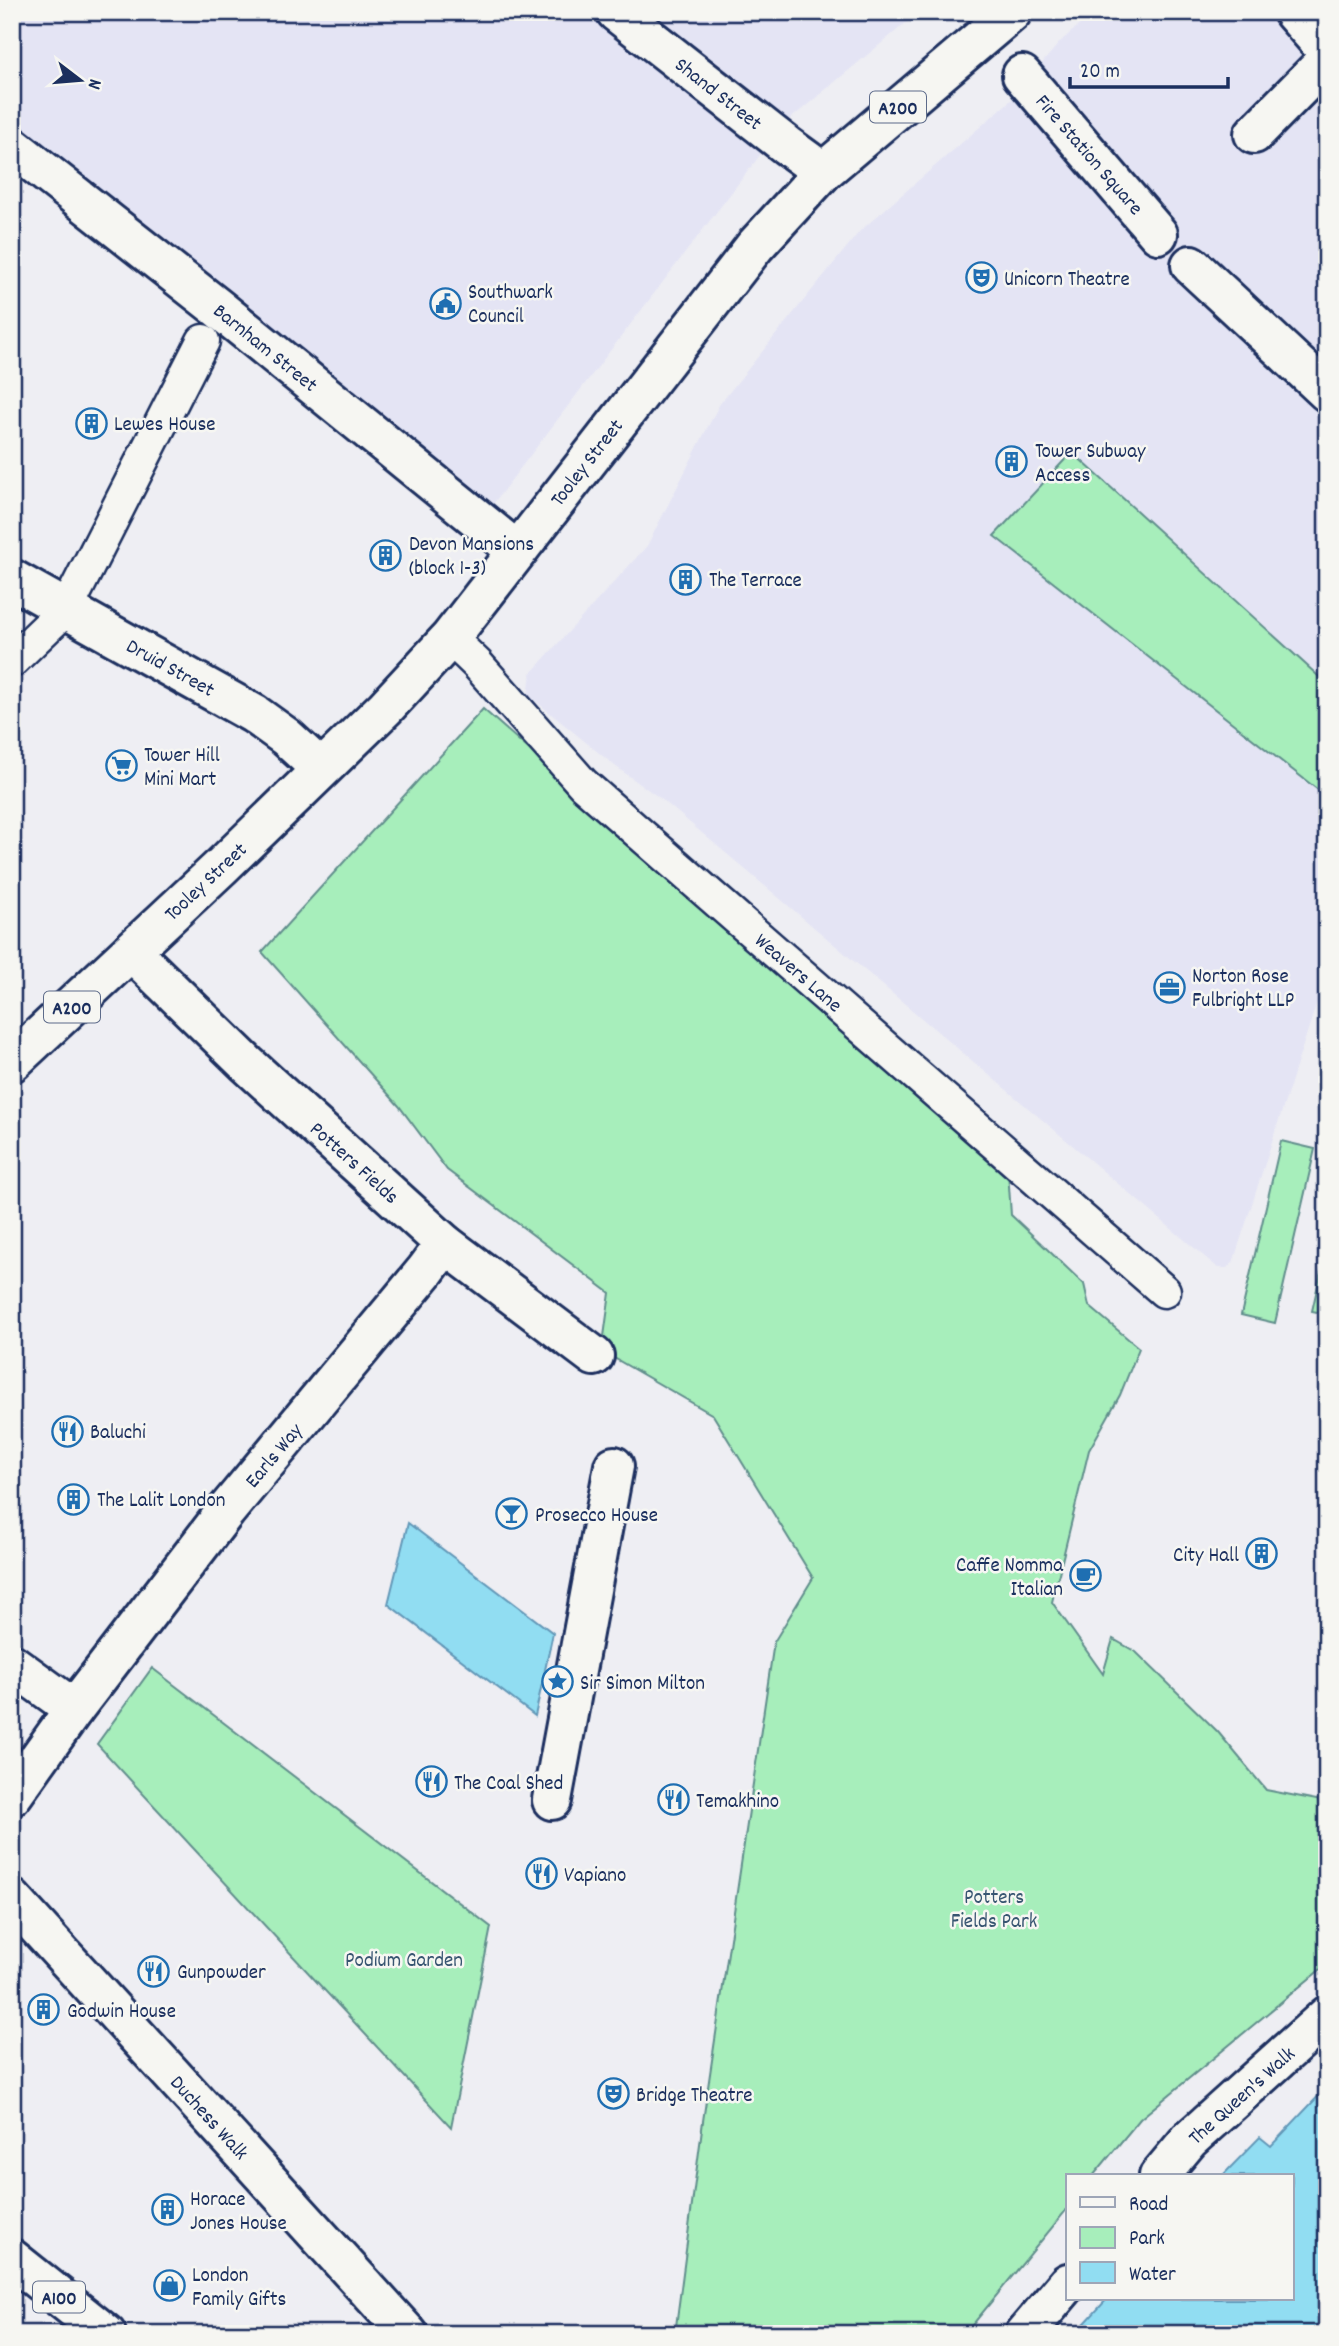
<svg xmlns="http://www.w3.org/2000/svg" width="1339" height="2346" font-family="Dekko,sans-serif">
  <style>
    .built { fill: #e4e4f4 }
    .green { fill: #a7eebb; stroke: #618e8c; stroke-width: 2 }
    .water { fill: #91ddf2; stroke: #6297b7; stroke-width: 2 }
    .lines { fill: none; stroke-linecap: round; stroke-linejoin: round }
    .lane-casing { stroke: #1b2f5e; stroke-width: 37 }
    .street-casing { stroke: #1b2f5e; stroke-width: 44 }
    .primary-casing { stroke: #1b2f5e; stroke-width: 44 }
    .highway-casing { stroke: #1b2f5e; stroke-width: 44 }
    .lane { stroke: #f6f6f2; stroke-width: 32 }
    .street { stroke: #f6f6f2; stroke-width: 38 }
    .primary { stroke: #f6f6f2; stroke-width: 38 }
    .highway { stroke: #f6f6f2; stroke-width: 38 }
    .labels { text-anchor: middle; stroke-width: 5; stroke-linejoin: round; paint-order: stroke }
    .shield { fill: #f6f6f2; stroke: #5d6b8a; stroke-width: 2 }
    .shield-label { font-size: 19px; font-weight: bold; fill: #1b2f5e }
    .street-label { font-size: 21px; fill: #1b2f5e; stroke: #f6f6f2 }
    .poi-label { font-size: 21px; fill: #1b2f5e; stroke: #f6f6f2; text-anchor: start }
    .park-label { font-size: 21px; fill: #375571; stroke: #f6f6f2 }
  </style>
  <rect width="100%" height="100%" fill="#eeeef3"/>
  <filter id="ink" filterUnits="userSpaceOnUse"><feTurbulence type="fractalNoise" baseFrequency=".0143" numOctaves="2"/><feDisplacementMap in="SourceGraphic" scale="14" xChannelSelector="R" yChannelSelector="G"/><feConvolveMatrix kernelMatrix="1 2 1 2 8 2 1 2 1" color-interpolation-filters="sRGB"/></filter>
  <g filter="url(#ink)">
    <g class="built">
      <path d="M12,12h907l-136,113 -290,379 -481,-384z"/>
      <path d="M1094,12h233v984l-11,9 -83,258 -6,5h-9l-554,-467 -49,-35 -87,-71 3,-22 116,-127 72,-141 141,-174 150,-130 50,-59z"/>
    </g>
    <g class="green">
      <path d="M1072,452l255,232v113l-333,-261z"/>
      <path d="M483,709l525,462 3,44 73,69 5,22 50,42 -19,47 -31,55 -37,152 51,72 10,-35 23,13 82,80 48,58 61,12v162l-187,155 -47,57h-25v32l-103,126h-290l28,-213 71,-479 39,-64 -100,-163 -111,-64 8,-58 -163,-123 -48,-64 -137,-154z"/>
      <path d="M1281,1141l34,8 -40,174 -34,-8z"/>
      <path d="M1327,1245v69l-15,-3z"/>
      <path d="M152,1668l339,259 -40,200 -354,-383z"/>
    </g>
    <g class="water">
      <path d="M408,1523l145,110 -18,83 -147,-112z"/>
      <path d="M1327,2087v247h-252l32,-35h185v-123h-70l38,-39 11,9z"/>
    </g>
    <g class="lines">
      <defs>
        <g id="lane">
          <path d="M450,638l27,26 106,120 581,507"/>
          <path d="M12,661l55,-53 136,-267"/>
        </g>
        <g id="street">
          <path d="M616,12l170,133 37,27"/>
          <path d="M1293,12l34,39"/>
          <path d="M1022,75l136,159"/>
          <path d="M1254,134l73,-74"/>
          <path d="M12,146l206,162 299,243"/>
          <path d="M1191,265l136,127"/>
          <path d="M12,579l242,135 32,23 35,32"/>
          <path d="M131,951l116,113 198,180 149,112"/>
          <path d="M12,1664l62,45"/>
          <path d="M12,1796l62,-87 152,-198 200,-241 19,-26"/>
          <path d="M552,1800l62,-334"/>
          <path d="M12,1899l396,435"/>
          <path d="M1159,2176l30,-36 138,-124"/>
          <path d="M1025,2334l43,-51"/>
        </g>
        <path id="primary" d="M12,1062l209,-195 164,-159 65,-70 305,-392 68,-74 189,-160"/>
        <path id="highway" d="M12,2259l94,75"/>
      </defs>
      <use href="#lane" class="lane-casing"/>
      <use href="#street" class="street-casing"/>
      <use href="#primary" class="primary-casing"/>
      <use href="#highway" class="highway-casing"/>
      <use href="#lane" class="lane"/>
      <use href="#street" class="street"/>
      <use href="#primary" class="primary"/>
      <use href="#highway" class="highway"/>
    </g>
  </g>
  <defs>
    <symbol id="theatre-ring" viewBox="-11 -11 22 22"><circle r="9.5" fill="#f6f6f2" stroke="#1f6fb2" stroke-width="1.5"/><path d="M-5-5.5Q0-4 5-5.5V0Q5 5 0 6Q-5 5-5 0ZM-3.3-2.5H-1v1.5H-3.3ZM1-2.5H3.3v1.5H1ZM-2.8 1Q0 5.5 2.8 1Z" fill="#1f6fb2"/></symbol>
    <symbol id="civic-ring" viewBox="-11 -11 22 22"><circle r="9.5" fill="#f6f6f2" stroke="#1f6fb2" stroke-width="1.5"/><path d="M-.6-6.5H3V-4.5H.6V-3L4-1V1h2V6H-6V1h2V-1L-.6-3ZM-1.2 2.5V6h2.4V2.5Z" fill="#1f6fb2"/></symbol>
    <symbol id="building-ring" viewBox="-11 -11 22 22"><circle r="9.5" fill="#f6f6f2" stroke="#1f6fb2" stroke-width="1.5"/><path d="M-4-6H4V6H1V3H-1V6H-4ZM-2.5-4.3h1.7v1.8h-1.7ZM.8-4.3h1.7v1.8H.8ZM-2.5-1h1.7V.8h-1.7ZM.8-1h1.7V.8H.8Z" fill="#1f6fb2"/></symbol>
    <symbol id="supermarket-ring" viewBox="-11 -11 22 22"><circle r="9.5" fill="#f6f6f2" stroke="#1f6fb2" stroke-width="1.5"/><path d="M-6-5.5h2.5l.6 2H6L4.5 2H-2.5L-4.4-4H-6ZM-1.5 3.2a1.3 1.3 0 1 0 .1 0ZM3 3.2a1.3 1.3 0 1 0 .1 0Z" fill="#1f6fb2"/></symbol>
    <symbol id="office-ring" viewBox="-11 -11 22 22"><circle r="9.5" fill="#f6f6f2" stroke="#1f6fb2" stroke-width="1.5"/><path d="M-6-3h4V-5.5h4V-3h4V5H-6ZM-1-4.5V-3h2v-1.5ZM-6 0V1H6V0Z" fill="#1f6fb2"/></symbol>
    <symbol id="restaurant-ring" viewBox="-11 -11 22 22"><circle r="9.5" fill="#f6f6f2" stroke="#1f6fb2" stroke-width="1.5"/><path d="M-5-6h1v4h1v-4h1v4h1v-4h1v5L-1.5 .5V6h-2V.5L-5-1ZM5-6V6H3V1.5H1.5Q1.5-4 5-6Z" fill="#1f6fb2"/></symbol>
    <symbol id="bar-ring" viewBox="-11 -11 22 22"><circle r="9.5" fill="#f6f6f2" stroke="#1f6fb2" stroke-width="1.5"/><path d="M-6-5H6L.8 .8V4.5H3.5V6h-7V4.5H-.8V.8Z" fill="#1f6fb2"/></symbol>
    <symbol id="cafe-ring" viewBox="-11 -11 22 22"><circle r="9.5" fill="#f6f6f2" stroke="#1f6fb2" stroke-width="1.5"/><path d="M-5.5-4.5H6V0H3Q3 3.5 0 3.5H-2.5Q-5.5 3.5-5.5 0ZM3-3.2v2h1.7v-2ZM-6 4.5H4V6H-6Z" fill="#1f6fb2"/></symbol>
    <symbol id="sight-ring" viewBox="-11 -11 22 22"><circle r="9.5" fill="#f6f6f2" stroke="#1f6fb2" stroke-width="1.5"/><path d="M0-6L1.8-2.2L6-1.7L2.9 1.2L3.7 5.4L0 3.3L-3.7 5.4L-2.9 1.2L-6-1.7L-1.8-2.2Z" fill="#1f6fb2"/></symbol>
    <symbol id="shop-ring" viewBox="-11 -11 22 22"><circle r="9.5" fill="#f6f6f2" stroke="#1f6fb2" stroke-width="1.5"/><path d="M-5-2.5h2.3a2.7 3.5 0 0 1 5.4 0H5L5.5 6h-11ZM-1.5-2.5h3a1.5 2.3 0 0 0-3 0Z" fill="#1f6fb2"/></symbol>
  </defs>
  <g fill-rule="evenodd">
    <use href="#theatre-ring" x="964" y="260" width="35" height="35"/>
    <use href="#civic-ring" x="428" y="286" width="35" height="35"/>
    <use href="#building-ring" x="74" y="406" width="35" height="35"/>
    <use href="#building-ring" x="994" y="444" width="35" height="35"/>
    <use href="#building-ring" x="368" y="538" width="35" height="35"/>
    <use href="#building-ring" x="668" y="562" width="35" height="35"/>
    <use href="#supermarket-ring" x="104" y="748" width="35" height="35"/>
    <use href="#office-ring" x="1152" y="970" width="35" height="35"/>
    <use href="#restaurant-ring" x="50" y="1414" width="35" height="35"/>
    <use href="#building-ring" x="56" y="1482" width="35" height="35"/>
    <use href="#bar-ring" x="494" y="1496" width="35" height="35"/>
    <use href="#building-ring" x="1244" y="1536" width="35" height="35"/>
    <use href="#cafe-ring" x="1068" y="1558" width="35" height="35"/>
    <use href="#sight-ring" x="540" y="1664" width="35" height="35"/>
    <use href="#restaurant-ring" x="414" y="1764" width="35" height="35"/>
    <use href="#restaurant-ring" x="656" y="1782" width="35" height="35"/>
    <use href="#restaurant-ring" x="524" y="1856" width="35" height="35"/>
    <use href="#restaurant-ring" x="136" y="1954" width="35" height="35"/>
    <use href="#building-ring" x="26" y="1992" width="35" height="35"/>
    <use href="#theatre-ring" x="596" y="2076" width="35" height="35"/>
    <use href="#building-ring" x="150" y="2192" width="35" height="35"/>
    <use href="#shop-ring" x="152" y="2268" width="35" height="35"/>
  </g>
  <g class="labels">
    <g class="shield">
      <rect x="870" y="91.5" width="56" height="31" rx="5"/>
      <rect x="44" y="991.5" width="56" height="31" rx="5"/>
      <rect x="33" y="2281.5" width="52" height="31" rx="5"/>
    </g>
    <g class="shield-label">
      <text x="898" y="114">A200</text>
      <text x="72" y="1014">A200</text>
      <text x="59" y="2304">A100</text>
    </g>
    <g class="street-label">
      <text transform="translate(719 93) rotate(38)" y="7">Shand Street</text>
      <text transform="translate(1090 154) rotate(49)" y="7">Fire Station Square</text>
      <text transform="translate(266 347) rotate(39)" y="7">Barnham Street</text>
      <text transform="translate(586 462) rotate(-52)" y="7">Tooley Street</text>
      <text transform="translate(171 667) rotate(29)" y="7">Druid Street</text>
      <text transform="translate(205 881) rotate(-43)" y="7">Tooley Street</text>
      <text transform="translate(799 972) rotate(41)" y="7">Weavers Lane</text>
      <text transform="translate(355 1162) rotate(42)" y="7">Potters Fields</text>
      <text transform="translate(273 1455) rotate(-50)" y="7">Earls Way</text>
      <text transform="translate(1241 2095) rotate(-42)" y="7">The Queen's Walk</text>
      <text transform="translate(210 2117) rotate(48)" y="7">Duchess Walk</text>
    </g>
    <g class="poi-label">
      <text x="1004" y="285">Unicorn Theatre</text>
      <text x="468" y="298">Southwark<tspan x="468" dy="24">Council</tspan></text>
      <text x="114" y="430">Lewes House</text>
      <text x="1035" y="457">Tower Subway<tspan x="1035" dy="24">Access</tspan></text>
      <text x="409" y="550">Devon Mansions<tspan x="409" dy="24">(block 1-3)</tspan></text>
      <text x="709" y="586">The Terrace</text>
      <text x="144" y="761">Tower Hill<tspan x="144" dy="24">Mini Mart</tspan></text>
      <text x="1192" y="982">Norton Rose<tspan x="1192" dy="24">Fulbright LLP</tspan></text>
      <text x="90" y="1438">Baluchi</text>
      <text x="97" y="1506">The Lalit London</text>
      <text x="535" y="1521">Prosecco House</text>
      <text x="1239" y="1561" text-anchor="end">City Hall</text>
      <text x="1063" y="1571" text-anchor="end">Caffe Nomma<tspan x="1063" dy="24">Italian</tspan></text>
      <text x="580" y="1689">Sir Simon Milton</text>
      <text x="454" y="1789">The Coal Shed</text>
      <text x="696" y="1807">Temakhino</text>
      <text x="564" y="1881">Vapiano</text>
      <text x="177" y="1978">Gunpowder</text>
      <text x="67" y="2017">Godwin House</text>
      <text x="636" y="2101">Bridge Theatre</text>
      <text x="190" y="2205">Horace<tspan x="190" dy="24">Jones House</tspan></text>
      <text x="192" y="2281">London<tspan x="192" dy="24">Family Gifts</tspan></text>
    </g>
    <g class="park-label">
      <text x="994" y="1903">Potters<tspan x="994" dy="24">Fields Park</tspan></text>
      <text x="404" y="1966">Podium Garden</text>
    </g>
  </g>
  <rect width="1339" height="2346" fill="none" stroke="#f6f6f2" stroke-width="42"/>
  <rect x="21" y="21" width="1297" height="2304" fill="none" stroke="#1b2f5e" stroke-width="2.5" filter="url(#ink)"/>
  <rect x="1066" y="2174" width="228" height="126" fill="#f6f6f2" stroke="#9ea6b7" stroke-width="2"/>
  <rect x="1080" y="2197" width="35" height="10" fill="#f6f6f2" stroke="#9ea6b7" stroke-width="2"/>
  <text x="1129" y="2210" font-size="21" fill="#1b2f5e">Road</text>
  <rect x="1080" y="2227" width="35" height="21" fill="#a7eebb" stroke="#9ea6b7" stroke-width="2"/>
  <text x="1129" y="2244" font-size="21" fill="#1b2f5e">Park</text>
  <rect x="1080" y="2262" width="35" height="21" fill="#91ddf2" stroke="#9ea6b7" stroke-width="2"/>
  <text x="1129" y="2280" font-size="21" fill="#1b2f5e">Water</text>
  <g transform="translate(80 80) rotate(106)" stroke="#f6f6f2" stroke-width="5" paint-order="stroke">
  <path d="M0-5L12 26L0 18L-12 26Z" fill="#1b2f5e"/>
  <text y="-10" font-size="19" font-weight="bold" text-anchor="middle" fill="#1b2f5e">N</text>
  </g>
  <path d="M1070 77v10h158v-10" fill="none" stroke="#1b2f5e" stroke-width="3.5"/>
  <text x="1080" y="77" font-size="21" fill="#1b2f5e" stroke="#f6f6f2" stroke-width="5" paint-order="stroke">20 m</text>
</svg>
